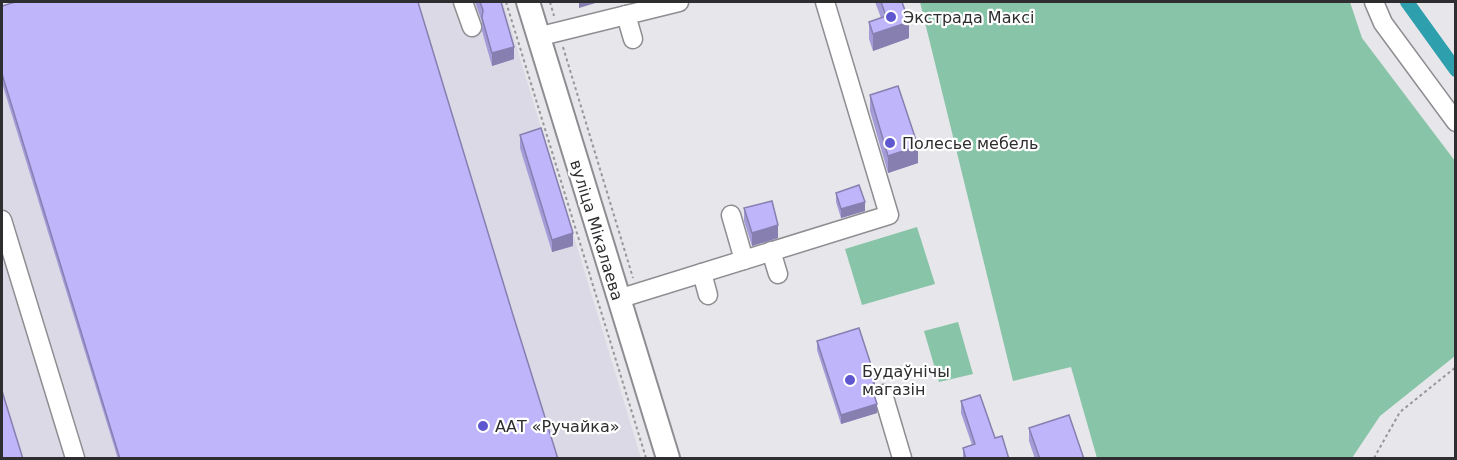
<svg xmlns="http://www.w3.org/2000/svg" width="1457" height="460" font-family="'DejaVu Sans',sans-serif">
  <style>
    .built { fill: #dbd9e5 }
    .green { fill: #88c4a7 }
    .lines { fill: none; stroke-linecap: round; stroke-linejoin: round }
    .canal { stroke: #2e9fad; stroke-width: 14 }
    .minor-casing { stroke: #8e8d91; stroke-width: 21 }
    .major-casing { stroke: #8e8d91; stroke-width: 26 }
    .path { stroke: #979699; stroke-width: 2; stroke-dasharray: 3 3; stroke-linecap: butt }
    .minor { stroke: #fff; stroke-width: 18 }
    .major { stroke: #fff; stroke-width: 22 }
    .wall { fill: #a49cd8 }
    .shaded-wall { fill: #867fb0 }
    .building { fill: #bfb5fb; stroke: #867fb0; stroke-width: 1.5 }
    .poi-dot { fill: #5f57cf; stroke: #fff; stroke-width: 2 }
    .labels { text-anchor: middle; stroke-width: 4.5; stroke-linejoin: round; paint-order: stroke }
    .poi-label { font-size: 16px; fill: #2e2e30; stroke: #fff; text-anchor: start }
    .street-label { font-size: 16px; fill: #2e2e30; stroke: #fff }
  </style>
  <rect width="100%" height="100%" fill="#e7e6ea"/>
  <path class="built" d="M43,2h460l138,456h-639v-443z"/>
  <g class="green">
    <path d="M920,2h430l12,36 93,123v195l-75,60 -28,42h-255l-26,-91 -58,14z"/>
    <path d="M917,227l18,57 -73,21 -17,-56z"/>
    <path d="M958,322l15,52 -34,8 -15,-51z"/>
  </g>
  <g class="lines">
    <path class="canal" d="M1407,2l49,68"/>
    <defs>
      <g id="minor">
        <path d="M463,2l9,25"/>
        <path d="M1374,2l9,21 73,99"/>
        <path d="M626,15l7,24"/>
        <path d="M537,37l142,-35"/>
        <path d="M731,215l13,45"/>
        <path d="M2,220l73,238"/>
        <path d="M771,251l7,23"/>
        <path d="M702,273l6,22"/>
        <path d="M618,299l271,-84 -64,-213"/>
        <path d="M883,394l19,64"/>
      </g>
      <path id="major" d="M528,2l140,456"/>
    </defs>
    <use href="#minor" class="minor-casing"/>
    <use href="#major" class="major-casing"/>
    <g class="path">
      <path d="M506,2l140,456"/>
      <path d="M550,2l4,14"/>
      <path d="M563,47l70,231"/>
      <path d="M1374,458l26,-46 56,-45"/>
    </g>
    <use href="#minor" class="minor"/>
    <use href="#major" class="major"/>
  </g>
  <g class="wall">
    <path d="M475,2h26l13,57 -22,7 -10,-35v-9z"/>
    <path d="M875,2h27l7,36 -36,13 -4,-12v-17l12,-4z"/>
    <path d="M2,6l511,309 45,144h-440l-116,-376z"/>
    <path d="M870,95l48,68 -30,10 -18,-62z"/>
    <path d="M520,135l53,111 -21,6 -32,-104z"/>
    <path d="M836,193l29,18 -24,7 -5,-16z"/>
    <path d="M744,208l34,30 -26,8 -8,-25z"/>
    <path d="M817,341l58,45 -2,6 4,21 -36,11 -24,-74z"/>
    <path d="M961,401l34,37 14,21h-46v-11l9,-3 -11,-32z"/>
    <path d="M1029,428l55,31h-49l-6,-18z"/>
  </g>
  <g class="shaded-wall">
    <path d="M579,2h20l-20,6z"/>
    <path d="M909,22v16l-36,13v-17z"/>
    <path d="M514,47v12l-22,7v-13z"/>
    <path d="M918,146v17l-30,10v-17z"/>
    <path d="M865,202v9l-24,7v-9z"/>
    <path d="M778,225v13l-26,8v-13z"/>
    <path d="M573,233v13l-21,6v-12z"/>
    <path d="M875,377v9l-3,11v-9z"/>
    <path d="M877,404v9l-36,11v-9z"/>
  </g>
  <g class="building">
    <path d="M15,2h403l95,313 45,144h-438l-118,-385v-68z"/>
    <path d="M480,2h21l13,45 -22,6 -10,-35 1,-8z"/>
    <path d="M881,2h21l7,20 -36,12 -4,-12 17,-6z"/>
    <path d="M898,86l20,60 -30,10 -18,-61z"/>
    <path d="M541,128l32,105 -21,7 -32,-105z"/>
    <path d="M859,185l6,17 -24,7 -5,-16z"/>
    <path d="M772,201l6,24 -26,8 -8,-25z"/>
    <path d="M859,328l16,49 -3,11 5,16 -36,11 -24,-74z"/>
    <path d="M2,391l21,68h-21z"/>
    <path d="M980,395l15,43 7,-2 7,23h-43l-3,-11 12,-4 -14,-43z"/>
    <path d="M1069,415l15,44h-44l-11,-31z"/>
  </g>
  <g class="poi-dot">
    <circle cx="891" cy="17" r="6"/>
    <circle cx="890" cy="143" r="6"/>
    <circle cx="850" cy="380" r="6"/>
    <circle cx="483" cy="426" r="6"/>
  </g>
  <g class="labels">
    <g class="poi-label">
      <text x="903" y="23">Экстрада Максі</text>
      <text x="902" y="149">Полесье мебель</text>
      <text x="862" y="377">Будаўнічы<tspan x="862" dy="18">магазін</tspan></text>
      <text x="495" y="432">ААТ «Ручайка»</text>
    </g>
    <g class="street-label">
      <text transform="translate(597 230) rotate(73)" y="6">вуліца Мікалаева</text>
    </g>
  </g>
  <rect width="1457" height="460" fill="none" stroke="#2e2e30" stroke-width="6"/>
</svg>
